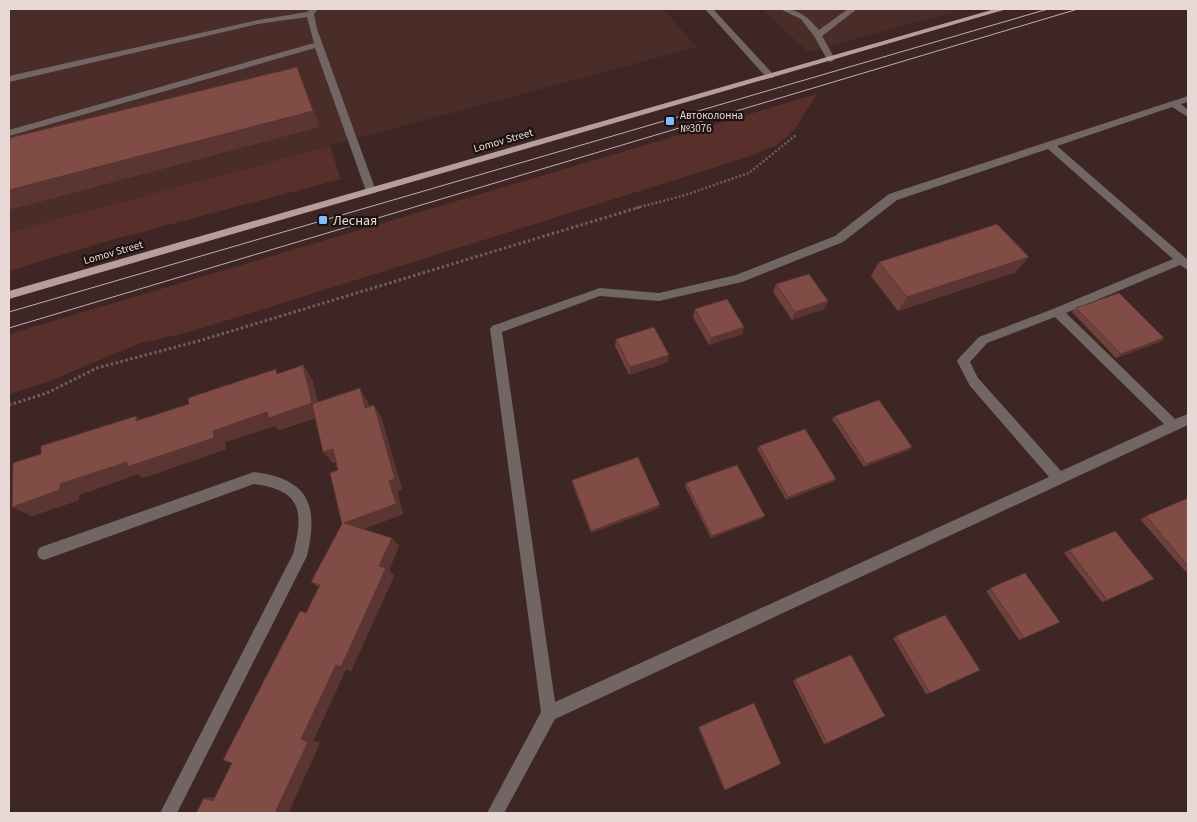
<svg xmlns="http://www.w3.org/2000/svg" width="1197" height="822" font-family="'Source Sans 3',sans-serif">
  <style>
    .built { fill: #4a2c29 }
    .green { fill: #582f2b }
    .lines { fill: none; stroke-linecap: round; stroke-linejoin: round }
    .path-far1 { stroke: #725d5b; stroke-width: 2.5; stroke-dasharray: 2 2; stroke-linecap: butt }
    .path { stroke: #725d5b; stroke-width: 3; stroke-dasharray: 2.5 2.5; stroke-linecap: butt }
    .service { fill: #726664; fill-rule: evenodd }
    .tertiary { fill: #726664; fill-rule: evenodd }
    .primary { fill: #b79e9b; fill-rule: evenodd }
    .tram { stroke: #c1b0ae; stroke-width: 1 }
    .wall { fill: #70413c }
    .shaded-wall { fill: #5b3531 }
    .building { fill: #824c46; stroke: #5b3531 }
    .poi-dot { fill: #83bcfb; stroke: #1d1211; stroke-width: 2 }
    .labels { text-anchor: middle; stroke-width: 4.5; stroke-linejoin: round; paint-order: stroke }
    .far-poi-label { font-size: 11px; fill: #e8d9d7; stroke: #1d1211; text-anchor: start }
    .far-street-label { font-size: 11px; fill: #e8d9d7; stroke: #1d1211 }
    .poi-label { font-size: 14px; fill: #e8d9d7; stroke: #1d1211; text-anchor: start }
  </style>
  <rect width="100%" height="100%" fill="#3d2624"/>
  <g class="built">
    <path d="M9,9h654l34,38 -688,185z"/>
    <path d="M762,9h201l-155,43z"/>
  </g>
  <g class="green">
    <path d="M817,94l-22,35 -18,16 -32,13 -552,173 -55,13 -88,37 -41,13v-60z"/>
    <path d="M330,146l11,33 -233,62 -99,30v-39z"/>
  </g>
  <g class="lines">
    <path class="path-far1" d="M636,208l46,-12 67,-23 47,-38"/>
    <path class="path" d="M9,405l38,-12 50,-25 105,-28 438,-133"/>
    <g class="service">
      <path d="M310,9h8l-4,5 3,15 59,162 -1,2h-8l-1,-2 -51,-143 -306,88v-6l305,-87 -7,-26 -49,7 -249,58v-6l249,-56 49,-8z"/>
      <path d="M780,9c18,-1 28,8 39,21l29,-21h9l-35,27 13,23 -4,3 -3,-1 -14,-25 -13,-17z"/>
      <path d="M1188,96v6l-7,2 7,6v7l-16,-10 -115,39 131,114v10l-8,-5 -114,48 109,106 13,-5v11l-633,294 -51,94h-17l54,-101 -51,-383 2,-3 108,-38 59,5 77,-18 99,-39 54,-42zM1048,149l125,110 -120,50 -74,28 -20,21 -2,3 13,25 79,91 -494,225 -53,-370 98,-36 59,5 83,-19 101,-40 54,-42zM1055,317l109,107 -103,47 -83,-93 -8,-16 17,-19z"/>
      <path d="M254,472c55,7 65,33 53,84l-130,257h-17l133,-259c11,-42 9,-64 -39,-70l-210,76 -5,-2 -2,-5 2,-5 5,-2z"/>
    </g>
    <path class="tertiary" d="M705,9h8l60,65v4h-6z"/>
    <path class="primary" d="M995,9h12l-998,290v-8z"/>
    <g class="tram">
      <path d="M9,312l1039,-303"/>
      <path d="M9,328l1069,-319"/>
    </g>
  </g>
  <g class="wall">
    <path d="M879,262l137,10 -118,39 -27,-35z"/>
    <path d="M776,284l52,17 -4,8 -32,11 -19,-28z"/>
    <path d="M1076,308l88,30 -4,4 -44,16 -44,-46z"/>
    <path d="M695,309l49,18 -2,7 -33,11 -16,-28z"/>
    <path d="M616,339l52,23 -39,13 -14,-29z"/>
    <path d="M279,373l33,6 6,23 49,-1 2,5 5,-1 7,12 21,72 -5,2 6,23 -40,15 36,17 -10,24 5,6 -43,95 -5,-2 -33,72 7,2 -32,70h-92l8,-15 11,-1 104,-210 -8,-5 31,-58 -4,-54 -2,-8 -3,1 -10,-11 -7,-34 -37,12 -4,-4 -50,16 1,7 -83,29 -5,-4 -59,21v5l-47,16 -20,-9 29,-53z"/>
    <path d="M835,416l77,31 -3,3 -45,17 -32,-48z"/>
    <path d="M759,446l77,33 -3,3 -47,18 -29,-51z"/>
    <path d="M572,480l87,28 -68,25 -19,-50z"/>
    <path d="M686,483l77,35 -52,20 -26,-52z"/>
    <path d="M1188,498v73l-2,1 -46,-53z"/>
    <path d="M1069,550l38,50 -5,2 -38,-49z"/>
    <path d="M1025,573l-1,65 -5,2 -33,-49z"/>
    <path d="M945,615l-15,78 -4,1 -33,-56z"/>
    <path d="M851,655l-24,88 -3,1 -31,-63z"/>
    <path d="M754,703l-29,87h-1l-26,-63z"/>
  </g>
  <g class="shaded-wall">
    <path d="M297,67l23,60 -311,83v-20z"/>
    <path d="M1029,257l-13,15 -118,39 9,-14z"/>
    <path d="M828,301l-4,8 -32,11 3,-8z"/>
    <path d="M744,327l-2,7 -33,11 2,-7z"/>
    <path d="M1164,338l-4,4 -44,16 5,-4z"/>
    <path d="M669,355l-1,7 -39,13 1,-8z"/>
    <path d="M303,365l9,14 9,37 -42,14 -4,-4 -50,16 1,7 -83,29 -5,-4 -59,21v5l-47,16 -20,-9 48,-23 153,-53 54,-19z"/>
    <path d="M360,388l7,13 6,19 -8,-12z"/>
    <path d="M374,405l7,12 21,72 -5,2 6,23 -50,19 -9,-10z"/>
    <path d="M136,416l15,12 -15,-7z"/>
    <path d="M912,447l-3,3 -45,17 2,-3z"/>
    <path d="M333,449l9,12 -9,2 -10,-11z"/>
    <path d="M836,479l-3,3 -47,18 2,-3z"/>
    <path d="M660,505l-1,3 -68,25v-2z"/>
    <path d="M765,516l-2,2 -52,20 1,-2z"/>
    <path d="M392,538l7,8 -10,24 5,6 -43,95 -10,-4 38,-101z"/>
    <path d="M336,665l10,4 -33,72 7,2 -32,70h-13l26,-74z"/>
    <path d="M221,797l-8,4 -9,-3z"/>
  </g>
  <g class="building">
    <path d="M297,67l16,44 -304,79v-52z"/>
    <path d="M997,224l32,33 -122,40 -28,-35z"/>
    <path d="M809,274l19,27 -33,11 -19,-28z"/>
    <path d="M1119,293l45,45 -43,16 -45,-46z"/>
    <path d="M727,299l17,28 -33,11 -16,-29z"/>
    <path d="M654,327l15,28 -39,12 -14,-28z"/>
    <path d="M303,365l9,38 -43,15 -2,-6 -54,19 1,7 -87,29v-5l-67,22v6l-48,17 1,-44 28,-9v-8l95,-30v5l53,-17 -1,-6 88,-29 1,5z"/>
    <path d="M360,388l5,20 9,-3 21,74 -6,2 7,23 -52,19 48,15 -13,28 7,2 -45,99 -5,-2 -35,74 7,3 -33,71h-79l8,-15 9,3 19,-38 -9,-3 77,-149 6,2 14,-28 -9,-3 31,-58 -12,-51 8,-3 -5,-21 -10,3 -11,-48z"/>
    <path d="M879,400l33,47 -46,17 -31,-48z"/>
    <path d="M805,429l31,50 -48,18 -29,-51z"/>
    <path d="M638,457l22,48 -69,26 -19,-51z"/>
    <path d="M737,465l28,51 -53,20 -26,-53z"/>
    <path d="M1188,498v68l-42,-50z"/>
    <path d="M1115,531l39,48 -47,21 -38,-50z"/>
    <path d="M1025,573l35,49 -36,16 -34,-50z"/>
    <path d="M945,615l35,55 -50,23 -34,-57z"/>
    <path d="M851,655l34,61 -58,27 -32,-64z"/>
    <path d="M754,703l27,61 -56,26 -26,-63z"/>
  </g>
  <g class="poi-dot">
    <rect x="665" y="116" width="10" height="10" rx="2.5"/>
    <rect x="318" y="215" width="10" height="10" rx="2.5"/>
  </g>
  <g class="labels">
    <g class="far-poi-label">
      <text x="680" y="119">Автоколонна<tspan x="680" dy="13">№3076</tspan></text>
    </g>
    <g class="far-street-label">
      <text transform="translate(503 140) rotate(-16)" y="4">Lomov Street</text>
      <text transform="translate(113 252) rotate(-16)" y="4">Lomov Street</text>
    </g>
    <g class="poi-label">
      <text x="333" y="225">Лесная</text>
    </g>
  </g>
  <rect width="1197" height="822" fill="none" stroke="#e8d9d7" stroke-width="20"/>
</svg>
